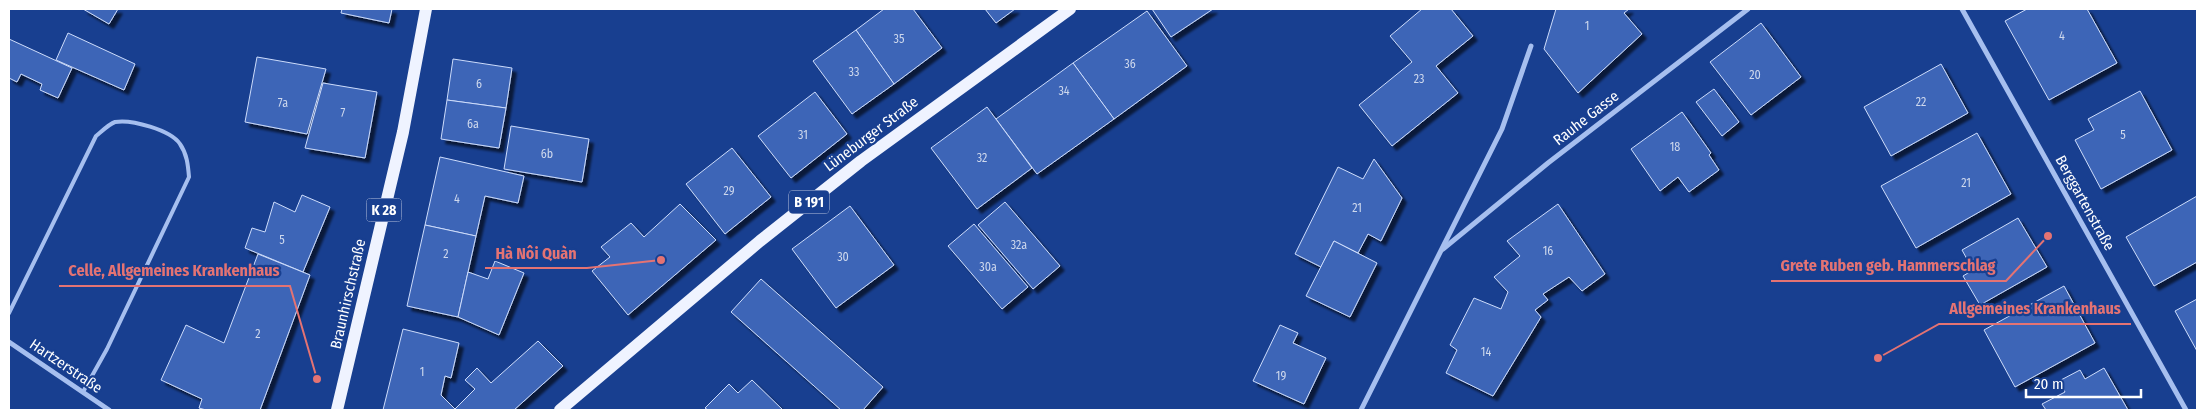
<svg xmlns="http://www.w3.org/2000/svg" width="2206" height="419" font-family="'Fira Sans Condensed',sans-serif">
  <style>
    .building { fill: #3d65b7; stroke: #cddcfb; filter: url(#shadow) }
    .lines { fill: none; stroke-linecap: round; stroke-linejoin: round }
    .service { stroke: #a6bfef; stroke-width: 4 }
    .minor { stroke: #a6bfef; stroke-width: 5 }
    .primary { stroke: #eff3ff; stroke-width: 12 }
    .labels { text-anchor: middle; stroke-width: 4.5; stroke-linejoin: round; paint-order: stroke }
    .number-label { font-size: 12px; fill: #ced8ed }
    .shield { fill: #183f90; stroke: #bac5de; stroke-width: 1 }
    .shield-label { font-size: 14px; font-weight: bold; fill: #fff }
    .street-label { font-size: 15px; fill: #fff; stroke: #183f90 }
    .leader { fill: none; stroke: #e47373; stroke-width: 2 }
    .callout-dot { fill: #e47373; stroke: #183f90; stroke-width: 2 }
    .callout-label { font-size: 16px; text-anchor: middle; font-weight: bold; fill: #e47373; stroke: #183f90; stroke-width: 4.5; stroke-linejoin: round; paint-order: stroke }
  </style>
  <defs>
    <filter id="shadow"><feDropShadow dx="4.5" dy="4.5" stdDeviation="1" flood-color="#0009"/></filter>
  </defs>
  <rect width="100%" height="100%" fill="#183f90"/>
  <g class="building">
    <path d="M83,9h35l-9,15z"/>
    <path d="M342,9h50l-3,14 -48,-10z"/>
    <path d="M884,9h29l29,39 -48,36 -38,-54z"/>
    <path d="M985,9h30l-19,14z"/>
    <path d="M1152,9h61l-42,28z"/>
    <path d="M1422,9h29l22,27 -37,30 22,27 -66,53 -33,-41 53,-43 -22,-26z"/>
    <path d="M1556,9h73l-5,4 18,21 -64,59 -34,-44z"/>
    <path d="M2027,9h60l30,54 -68,37 -44,-79z"/>
    <path d="M1147,11l40,55 -73,53 -41,-56z"/>
    <path d="M1761,23l40,54 -50,38 -41,-53z"/>
    <path d="M856,30l38,54 -42,30 -39,-53z"/>
    <path d="M68,33l67,31 -11,26 -68,-30z"/>
    <path d="M9,39l63,29 -14,30 -18,-8 2,-6 -21,-10 -4,8 -8,-4z"/>
    <path d="M257,57l69,12 -19,65 -62,-12z"/>
    <path d="M453,59l59,9 -6,40 -59,-8z"/>
    <path d="M1073,63l41,56 -77,55 -41,-55z"/>
    <path d="M1941,64l27,49 -77,43 -27,-49z"/>
    <path d="M323,83l54,9 -12,66 -60,-10z"/>
    <path d="M1714,89l25,33 -17,14 -26,-34z"/>
    <path d="M2140,91l32,59 -71,39 -26,-49 19,-10 -6,-11z"/>
    <path d="M815,92l32,42 -56,44 -33,-42z"/>
    <path d="M447,100l59,8 -7,40 -58,-9z"/>
    <path d="M987,107l45,61 -55,41 -46,-61z"/>
    <path d="M1682,112l29,41 -2,2 10,15 -30,22 -11,-15 -18,14 -29,-42z"/>
    <path d="M511,126l78,13 -7,43 -78,-13z"/>
    <path d="M1977,133l34,61 -95,54 -35,-62z"/>
    <path d="M732,148l39,49 -46,37 -39,-50z"/>
    <path d="M440,157l84,19 -6,27 -33,-7 -9,40 -51,-11z"/>
    <path d="M1374,159l28,39 -21,43 -13,-7 -10,19 -24,-12 -13,26 -26,-13 43,-87 25,12z"/>
    <path d="M302,195l28,12 -27,65 -58,-24 7,-20 13,4 9,-30 21,10z"/>
    <path d="M2197,196v66l-43,24 -28,-49z"/>
    <path d="M1005,202l55,64 -27,23 -55,-64z"/>
    <path d="M680,204l36,36 -88,75 -36,-44 18,-14 -9,-10 30,-24 13,14z"/>
    <path d="M1558,204l47,70 -23,17 -13,-14 -26,17 5,6 -13,10 6,7 -48,79 -47,-23 11,-23 -7,-5 24,-47 27,11 7,-17 -14,-15 26,-21 -13,-15z"/>
    <path d="M850,206l44,59 -58,43 -44,-59z"/>
    <path d="M2018,218l29,49 -67,38 -17,-29 10,-6 -11,-20z"/>
    <path d="M974,224l54,63 -26,22 -54,-63z"/>
    <path d="M425,225l51,11 -18,81 -51,-11z"/>
    <path d="M1334,241l43,22 -27,54 -44,-21z"/>
    <path d="M258,254l52,21 -50,135h-54l-7,-2 3,-9 -41,-19 25,-55 38,18z"/>
    <path d="M495,261l29,12 -25,62 -41,-18 10,-45 20,7z"/>
    <path d="M761,279l122,108 -20,23h-22l-110,-98z"/>
    <path d="M2064,286l31,57 -80,44 -31,-57z"/>
    <path d="M2197,299v52l-22,-40z"/>
    <path d="M1280,325l18,8 -5,10 33,15 -22,46 -51,-23z"/>
    <path d="M403,329l56,14 -8,35 -6,-2 -4,19 14,14 20,-20 -10,-9 12,-12 14,15 47,-42 25,25 -49,44h-131z"/>
    <path d="M2104,368l24,42h-82l-4,-6 23,-12 -6,-11 21,-11 5,9z"/>
    <path d="M752,380l31,30h-75l-3,-2 24,-24 9,9z"/>
  </g>
  <g class="lines">
    <path class="service" d="M9,313l87,-177c5,-4 13,-12 19,-14 16,-3 56,8 65,22 7,10 8,21 9,33l-82,172 -24,43"/>
    <g class="minor">
      <path d="M1962,9l224,401"/>
      <path d="M1443,249l105,-86 200,-154"/>
      <path d="M9,342l100,68"/>
      <path d="M1361,410l141,-281 29,-83"/>
    </g>
    <g class="primary">
      <path d="M337,410l66,-278 23,-123"/>
      <path d="M560,410l200,-169 101,-80 209,-152"/>
    </g>
  </g>
  <g class="labels">
    <g class="number-label">
      <text x="1587" y="30">1</text>
      <text x="2062" y="40">4</text>
      <text x="899" y="43">35</text>
      <text x="1130" y="68">36</text>
      <text x="854" y="76">33</text>
      <text x="1755" y="79">20</text>
      <text x="1419" y="83">23</text>
      <text x="479" y="88">6</text>
      <text x="1064" y="95">34</text>
      <text x="1921" y="106">22</text>
      <text x="283" y="107">7a</text>
      <text x="343" y="117">7</text>
      <text x="473" y="128">6a</text>
      <text x="803" y="139">31</text>
      <text x="2123" y="139">5</text>
      <text x="1675" y="151">18</text>
      <text x="547" y="158">6b</text>
      <text x="982" y="162">32</text>
      <text x="1966" y="187">21</text>
      <text x="729" y="195">29</text>
      <text x="457" y="203">4</text>
      <text x="1357" y="212">21</text>
      <text x="282" y="244">5</text>
      <text x="1019" y="249">32a</text>
      <text x="1548" y="255">16</text>
      <text x="446" y="258">2</text>
      <text x="843" y="261">30</text>
      <text x="988" y="271">30a</text>
      <text x="258" y="338">2</text>
      <text x="1486" y="356">14</text>
      <text x="422" y="376">1</text>
      <text x="1281" y="380">19</text>
    </g>
    <g class="shield">
      <rect x="789" y="190.5" width="40" height="23" rx="4"/>
      <rect x="366.5" y="198.5" width="35" height="23" rx="4"/>
    </g>
    <g class="shield-label">
      <text x="809" y="207">B 191</text>
      <text x="384" y="215">K 28</text>
    </g>
    <g class="street-label">
      <text transform="translate(1586 118) rotate(-38)" y="5">Rauhe Gasse</text>
      <text transform="translate(871 134) rotate(-37)" y="5">Lüneburger Straße</text>
      <text transform="translate(2085 203) rotate(61)" y="5">Berggartenstraße</text>
      <text transform="translate(348 294) rotate(-77)" y="5">Braunhirschstraße</text>
      <text transform="translate(66 366) rotate(34)" y="5">Hartzerstraße</text>
    </g>
  </g>
  <path class="leader" d="M661 260L587 268H485M2048 236L2006 281H1771M317 379L290 286H59M1878 358L1939 324H2131"/>
  <g class="callout-dot">
    <circle cx="661" cy="260" r="5"/>
    <circle cx="2048" cy="236" r="5"/>
    <circle cx="317" cy="379" r="5"/>
    <circle cx="1878" cy="358" r="5"/>
  </g>
  <g class="callout-label">
    <text x="536" y="259">Hà Nôi Quàn</text>
    <text x="1888" y="271">Grete Ruben geb. Hammerschlag</text>
    <text x="174" y="276">Celle, Allgemeines Krankenhaus</text>
    <text x="2035" y="314">Allgemeines Krankenhaus</text>
  </g>
  <rect width="2206" height="419" fill="none" stroke="#ffffff" stroke-width="20"/>
  <path d="M2026 389v8h115v-8" fill="none" stroke="#ffffff" stroke-width="2.5"/>
  <text x="2034" y="389" font-size="15" fill="#ffffff" stroke="#183f90" stroke-width="4" paint-order="stroke">20 m</text>
</svg>
